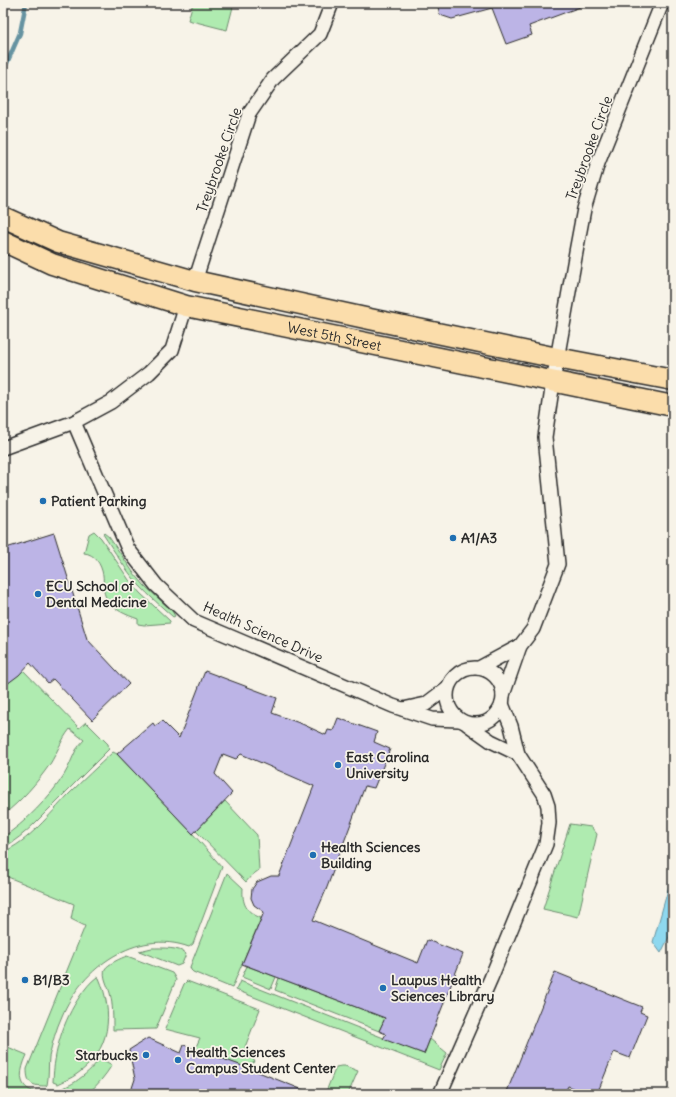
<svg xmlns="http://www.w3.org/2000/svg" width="676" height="1097" font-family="Delius,sans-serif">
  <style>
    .green { fill: #afebb0; stroke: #6d8b6e }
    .water { fill: #8ed8ef; stroke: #6693a1 }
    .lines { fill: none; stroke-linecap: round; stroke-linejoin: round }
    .stream { stroke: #6693a1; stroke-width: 4.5 }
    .building { fill: #bcb4e6; stroke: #2b2b2b }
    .street-casing { stroke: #2b2b2b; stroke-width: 16 }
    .primary-casing { stroke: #2b2b2b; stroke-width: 23 }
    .street { stroke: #f7f3e8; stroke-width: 13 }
    .primary { stroke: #fbddab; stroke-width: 20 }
    .poi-dot { fill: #1f6fb2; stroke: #f7f3e8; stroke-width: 1.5 }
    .labels { text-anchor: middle; stroke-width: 3.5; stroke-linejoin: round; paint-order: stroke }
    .street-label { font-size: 14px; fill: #2b2b2b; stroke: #f7f3e8 }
    .poi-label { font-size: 14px; font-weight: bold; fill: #2b2b2b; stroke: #f7f3e8; text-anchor: start }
  </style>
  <rect width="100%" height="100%" fill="#f7f3e8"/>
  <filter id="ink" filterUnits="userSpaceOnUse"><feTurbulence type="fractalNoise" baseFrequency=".025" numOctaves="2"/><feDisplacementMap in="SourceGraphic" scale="8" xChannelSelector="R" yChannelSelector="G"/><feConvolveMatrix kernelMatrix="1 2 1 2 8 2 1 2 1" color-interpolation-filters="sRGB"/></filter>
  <g filter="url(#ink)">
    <g class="green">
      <path d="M193,3h41l-7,27 -39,-10z"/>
      <path d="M94,531l7,7 28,42 11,13 30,28v2l-26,2 -6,-1v-5c-11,-4 -25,-9 -31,-20 -5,-7 -3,-17 -4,-24 -2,-11 -8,-21 -19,-22l5,-19z"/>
      <path d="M104,533l5,4 24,35 12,14 27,25 3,5 -2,1c-12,-11 -24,-21 -34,-32 -14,-16 -25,-34 -36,-51z"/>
      <path d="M23,670l56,58 7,-6 22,22 1,5 -74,74c-10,10 -20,18 -32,25v-11c21,-13 48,-41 61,-62 5,-8 8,-17 12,-25 3,-4 5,-7 8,-10l-14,-11c-9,11 -13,24 -20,35 -13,19 -29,37 -47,51v-131z"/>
      <path d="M113,752l4,2 76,80 29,33 -29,77 -4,3c-53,-19 -107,21 -127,69 -6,13 -10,28 -13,41 -1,9 0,19 -2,28l-1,1c-14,0 -19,-2 -19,-17l58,-143 -14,-7 3,-15 -71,-29v-23c25,-10 47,-38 65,-57 15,-15 30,-29 45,-43z"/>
      <path d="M225,801l32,34 2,35 -8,6 -5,6 -50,-51z"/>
      <path d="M570,824l21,3 6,7 -19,83 -35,-8z"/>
      <path d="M227,873l16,15c-1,16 3,24 18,30l-29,70 -39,-16 -2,-2 -1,-3z"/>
      <path d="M152,948c9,0 28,-1 34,6l-4,10 -5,2 -38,-15z"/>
      <path d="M127,956l45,17 2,3 2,4 -20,49 -43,1c0,-12 0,-25 -3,-37 -2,-7 -8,-17 -5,-24 3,-5 16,-11 22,-13z"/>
      <path d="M247,966l29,11 -5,12 -29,-12z"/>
      <path d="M97,977l2,1c15,35 12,73 -22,96 -5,4 -13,7 -19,10l-5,-2c1,-31 10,-61 27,-86 5,-7 10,-14 17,-19z"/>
      <path d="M279,978l106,40 -6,13 -104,-41z"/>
      <path d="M187,981l73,28 -15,38 10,15 -6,3 -2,3 -52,-19 5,-11 -35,-9 19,-45z"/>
      <path d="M240,981l184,73 6,-15 17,14 -8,17 -203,-80z"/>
      <path d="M3,1045l24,10c-5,11 -11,28 3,35 4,2 10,2 15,2l3,2h-45z"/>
      <path d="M100,1058l12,7c-7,11 -15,21 -25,29h-30c5,-7 12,-8 18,-12 10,-7 18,-14 25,-24z"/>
      <path d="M341,1066h4l13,5 -10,23h-23l11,-27z"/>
    </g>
    <path class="water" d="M673,872v57l-12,24 -8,-11z"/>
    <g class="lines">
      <path class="stream" d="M3,72l17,-39 6,-30"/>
    </g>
    <g class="building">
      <path d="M437,3h151v1l-59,22 3,9 -26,9 -14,-36 -40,11 -12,-4z"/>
      <path d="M54,533l33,106 42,45 -37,36 -39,-41 -5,4 -18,-20 -11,12 -16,12v-138z"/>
      <path d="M205,671l72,27 -5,15 30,11 24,11 2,-5 5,1 5,-13 39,14 -3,10 16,7 -16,39 -9,-2 -39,104 -13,30 105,43 9,-23 36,14 -39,100 -41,-15 3,-5 -7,-3 6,-13 -143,-54 22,-52 -10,-7 -3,-7 1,-9 5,-7 14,-6h8l35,-90 -73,-32 -5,5 -13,-5 -8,20 17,19 -39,41 -76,-80 36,-31 2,3 7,-5 17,17z"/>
      <path d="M555,972l87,35 -2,5 7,3 -17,43 -16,-6 -17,42h-8l-21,-8 -4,8h-58z"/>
      <path d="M148,1038l33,15 3,-8 67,24 62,25h-183l5,-15 -6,-29z"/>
    </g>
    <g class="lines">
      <defs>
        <g id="street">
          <path d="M195,281l54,-167 24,-35 47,-45 12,-31"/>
          <path d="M74,422l54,127 28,36 38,36 199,85 39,13 27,1"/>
          <path d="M3,448l71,-26 37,-20 38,-29 23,-23 14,-44"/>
          <circle cx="475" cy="696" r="28"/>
          <path d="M479,668l41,-22"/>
          <path d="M503,695l17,-49 13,-17 25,-65 -13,-127 8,-55 23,-130 8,-43 14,-46 64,-160"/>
          <path d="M403,709l23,-5 21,-16"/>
          <path d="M467,724l24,17 27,13"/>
          <path d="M440,1094l51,-116 55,-134 3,-21 -1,-17 -4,-12 -26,-40 -7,-28 -9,-22"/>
        </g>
        <g id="primary">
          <path d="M3,217l55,25 137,39 170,37 192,40 116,22"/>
          <path id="s1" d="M3,241l49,23 134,42 487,100"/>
        </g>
      </defs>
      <use href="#street" class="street-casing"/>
      <use href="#primary" class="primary-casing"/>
      <use href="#street" class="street"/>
      <use href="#primary" class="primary"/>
    </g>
  </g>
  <g class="poi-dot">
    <circle cx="43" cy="501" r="4"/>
    <circle cx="453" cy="538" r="4"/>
    <circle cx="38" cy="594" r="4"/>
    <circle cx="338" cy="765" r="4"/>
    <circle cx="313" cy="855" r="4"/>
    <circle cx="25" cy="980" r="4"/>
    <circle cx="383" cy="988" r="4"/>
    <circle cx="146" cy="1055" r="4"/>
    <circle cx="178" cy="1060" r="4"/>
  </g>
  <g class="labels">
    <g class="street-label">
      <text transform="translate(589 148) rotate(-70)" y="5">Treybrooke Circle</text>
      <text transform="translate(219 160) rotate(-71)" y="5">Treybrooke Circle</text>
      <text dy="5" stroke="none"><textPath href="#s1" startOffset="346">West 5th Street</textPath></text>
      <text transform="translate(263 632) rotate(24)" y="5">Health Science Drive</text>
    </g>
    <g class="poi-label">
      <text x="51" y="506">Patient Parking</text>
      <text x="461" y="543">A1/A3</text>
      <text x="46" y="591">ECU School of<tspan x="46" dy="16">Dental Medicine</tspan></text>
      <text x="346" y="762">East Carolina<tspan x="346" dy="16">University</tspan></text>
      <text x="321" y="852">Health Sciences<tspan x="321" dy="16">Building</tspan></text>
      <text x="33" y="985">B1/B3</text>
      <text x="391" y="985">Laupus Health<tspan x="391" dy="16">Sciences Library</tspan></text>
      <text x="186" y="1057">Health Sciences<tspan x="186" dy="16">Campus Student Center</tspan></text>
      <text x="138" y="1060" text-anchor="end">Starbucks</text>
    </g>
  </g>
  <rect width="676" height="1097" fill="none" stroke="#f7f3e8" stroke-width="16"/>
  <rect x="8" y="8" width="660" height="1081" fill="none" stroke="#2b2b2b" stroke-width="1.5" filter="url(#ink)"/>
</svg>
